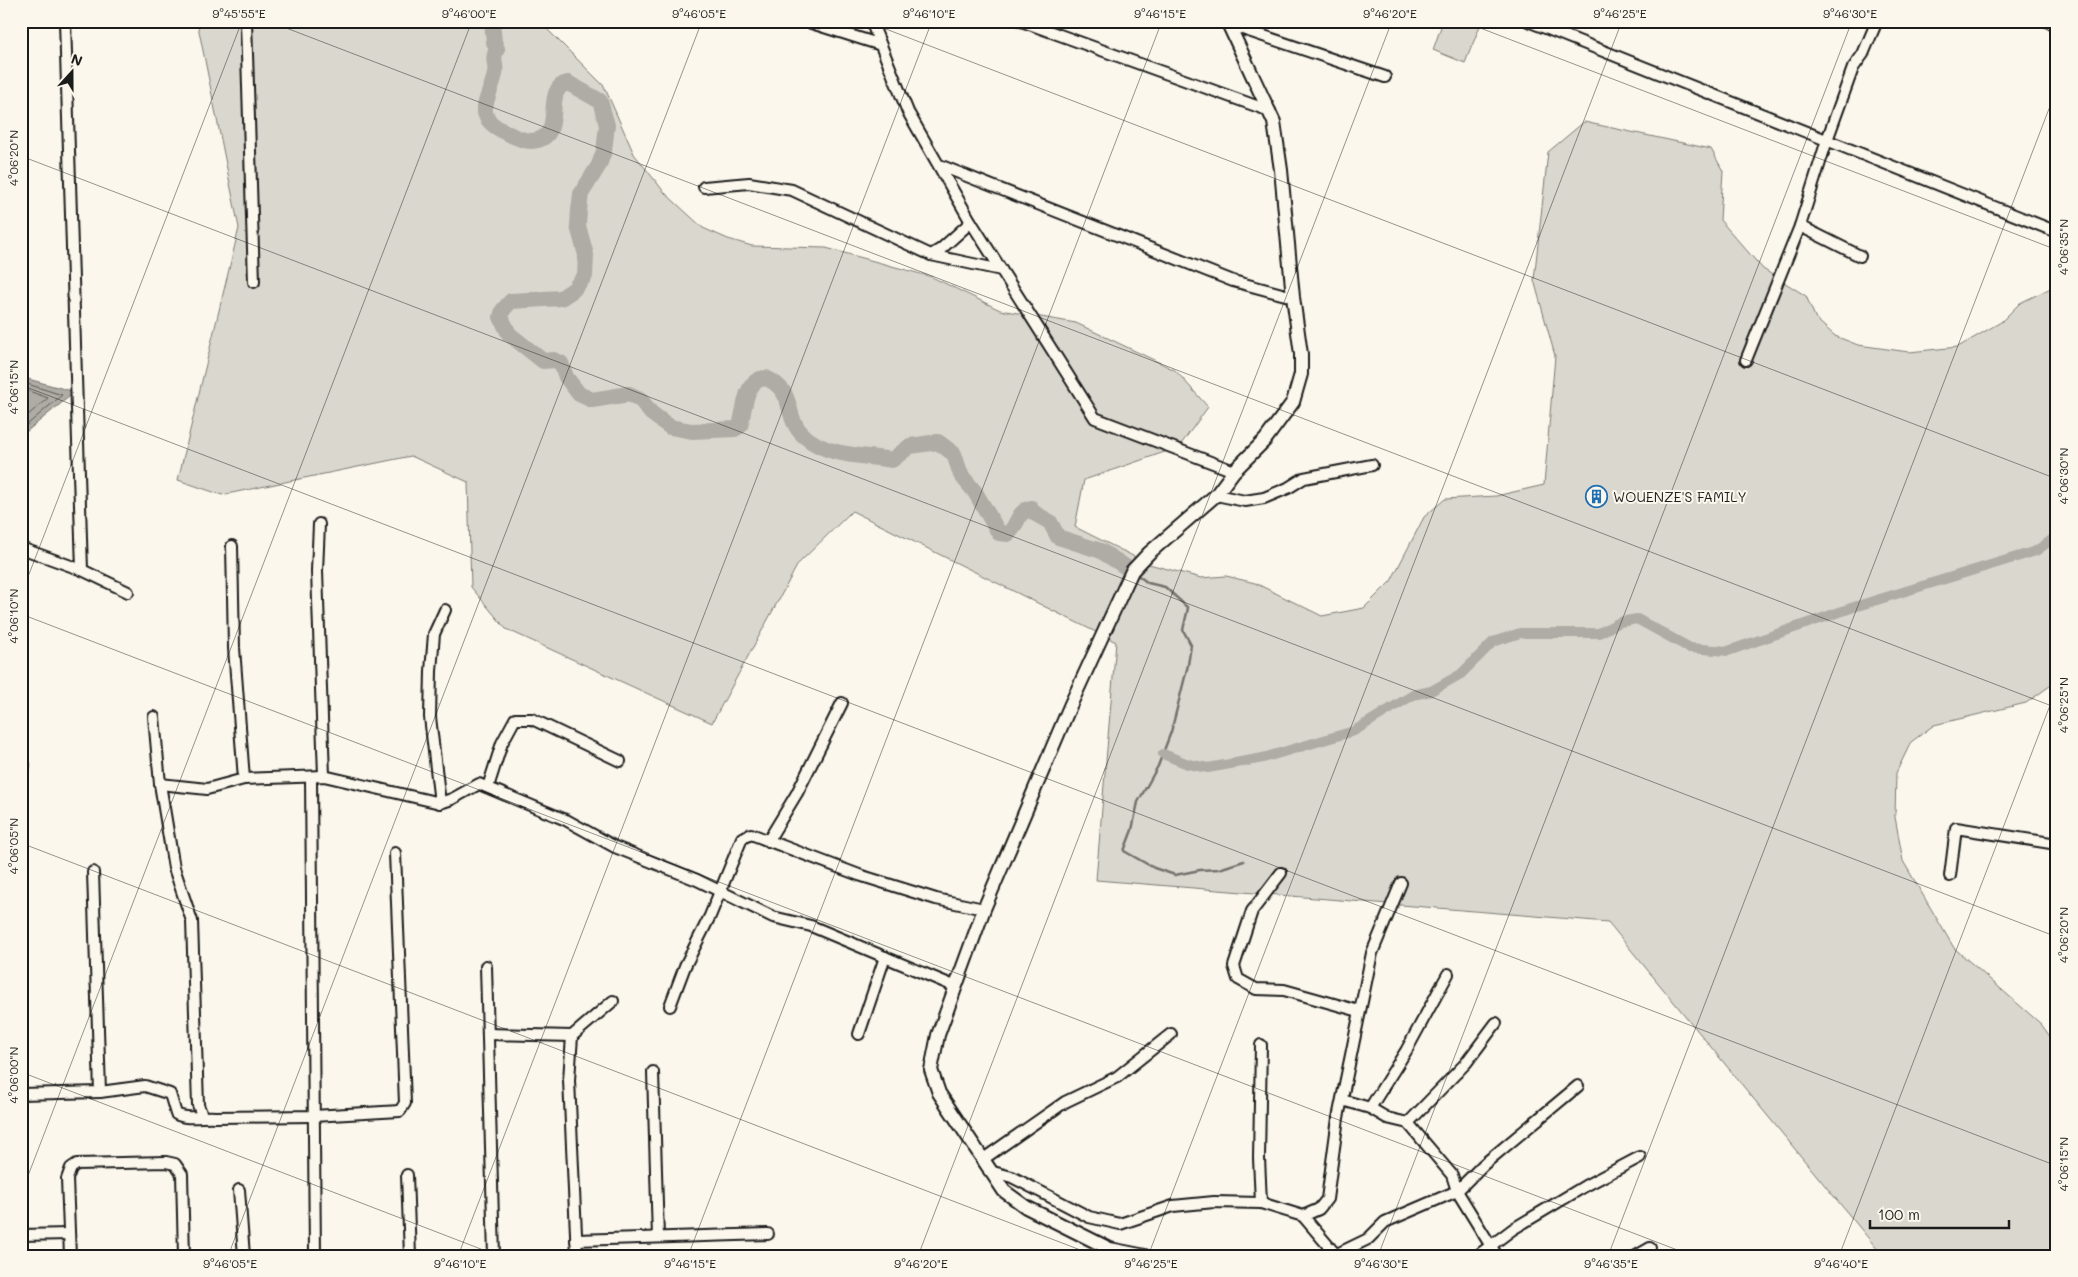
<svg xmlns="http://www.w3.org/2000/svg" width="2078" height="1277" font-family="Mali,sans-serif">
  <style>
    .green { fill: #dad7ce; stroke: #7b7a75 }
    .water { fill: #afaca5; stroke: #74726e }
    .lines { fill: none; stroke-linecap: round; stroke-linejoin: round }
    .shore { stroke: #575653; stroke-width: 1 }
    .stream { stroke: #74726e; stroke-width: 2.5 }
    .canal { stroke: #afaca5; stroke-width: 10 }
    .river { stroke: #afaca5; stroke-width: 16 }
    .minor-casing { stroke: #1c1c1c; stroke-width: 14 }
    .major-casing { stroke: #1c1c1c; stroke-width: 16 }
    .minor { stroke: #fbf7ec; stroke-width: 10 }
    .major { stroke: #fbf7ec; stroke-width: 12 }
    .ticks { fill: none; stroke: #1c1c1c; stroke-width: 1; stroke-opacity: 0.45 }
    .labels { text-anchor: middle; stroke-width: 4; stroke-linejoin: round; paint-order: stroke }
    .poi-label { font-size: 14px; fill: #1c1c1c; stroke: #fbf7ec; text-anchor: start }
    .neatline { fill: none; stroke: #1c1c1c; stroke-width: 2 }
    .ticks-label { font-size: 12px; text-anchor: middle; fill: #1c1c1c }
  </style>
  <rect width="100%" height="100%" fill="#fbf7ec"/>
  <filter id="ink" filterUnits="userSpaceOnUse"><feTurbulence type="fractalNoise" baseFrequency=".02" numOctaves="2"/><feDisplacementMap in="SourceGraphic" scale="10" xChannelSelector="R" yChannelSelector="G"/><feConvolveMatrix kernelMatrix="1 2 1 2 8 2 1 2 1" color-interpolation-filters="sRGB"/></filter>
  <g filter="url(#ink)">
    <g class="green">
      <path d="M197,21h342l65,65 30,68 31,39 38,35 25,11 24,7 74,2 106,29 68,33 76,13 99,47 33,37 -29,40 -95,33 -9,47 74,37 52,14 25,-2 29,7 67,33 42,-8 27,-27 33,-64 21,-18 51,-3 48,-11 11,-129 -21,-76 14,-128 36,-30 127,27 12,22 -3,49 43,49 43,27 10,23 19,17 23,9 51,7 49,-5 43,-25 19,-19 37,-18v396l-31,22 -92,22 -23,17 -15,31 -1,44 8,44 51,87 87,76 16,22v210h-174l-275,-334 -512,-42 20,-238 -264,-131 -54,53 -86,159 -206,-94 -35,-42 -3,-105 -57,-26 -189,39 -44,-15 61,-252z"/>
      <path d="M1443,21h39l-17,42 -32,-13z"/>
    </g>
    <path class="water" d="M21,377l54,15 -54,44z"/>
    <g class="lines">
      <g class="shore">
        <path d="M21,382l41,13 -41,35"/>
        <path d="M21,388l27,10 -27,23"/>
      </g>
      <path class="stream" d="M1135,573l13,10 17,4 23,21 -5,22 8,15 -3,20 -17,67 -13,34 -20,36 -6,28 -8,21 30,17 21,7 25,-5 19,-1 25,-8"/>
      <path class="canal" d="M1163,754l25,10 20,4 55,-10 91,-27 59,-36 18,-4 30,-17 32,-32 27,-9h79l21,-11 17,-3 53,29 38,3 126,-44 182,-56 21,-15"/>
      <path class="river" d="M492,21l2,21 3,7c-6,11 0,14 -2,25 -6,27 -24,42 10,58 8,4 17,9 26,9 38,-2 9,-53 37,-58l32,18 7,24 -3,26 -5,14 -18,29 -2,16 -1,16 8,29 -1,21 -12,14 -12,8 -50,3 -8,9 -2,7 8,17 34,27 11,-1 7,3 5,14 13,17 13,6 37,-6 11,5 11,14 19,14 22,4 43,-2 5,-3c5,-16 4,-47 26,-48 31,14 17,38 37,57 24,22 59,20 89,25l18,-14 28,-4 16,12 7,21 14,17 24,41 9,1c10,-8 9,-23 23,-26l3,5 16,9 8,15 43,14 31,20"/>
      <defs>
        <g id="minor">
          <path d="M65,21l17,549"/>
          <path d="M246,21l8,261"/>
          <path d="M805,21l73,23"/>
          <path d="M871,21l37,91 63,110 124,196 139,53"/>
          <path d="M1021,21l249,90"/>
          <path d="M1528,21l529,211"/>
          <path d="M2046,21l11,5"/>
          <path d="M1228,24l157,53"/>
          <path d="M939,165l294,116 60,16"/>
          <path d="M704,187l45,-4 43,7 139,65 70,15"/>
          <path d="M1800,226l60,30"/>
          <path d="M931,255l10,-6 30,-27"/>
          <path d="M1746,360l54,-134 27,-86 26,-72 10,-14 14,-33"/>
          <path d="M1216,495l29,6 19,-3 24,-10 16,-10 68,-13"/>
          <path d="M319,524l-2,47 7,205"/>
          <path d="M232,546l2,102 10,131"/>
          <path d="M21,548l61,22 46,22"/>
          <path d="M154,717l6,67 14,84 18,53 6,184 4,10"/>
          <path d="M21,774l3,-9"/>
          <path d="M311,778l4,478"/>
          <path d="M160,784l47,5 37,-10 80,-3 116,27 12,-4 27,-15 87,36 49,27 82,33 76,37 38,9 143,60"/>
          <path d="M488,787l14,-44 13,-24h17l88,42"/>
          <path d="M440,803l-10,-86 1,-46 3,-37 11,-24"/>
          <path d="M768,841l29,-48 45,-90"/>
          <path d="M93,872l7,220"/>
          <path d="M1281,873l-29,38 -18,55 4,13 18,10 28,1 75,21"/>
          <path d="M1950,876l6,-48 101,16"/>
          <path d="M486,966l8,290"/>
          <path d="M670,1006l15,-40 25,-50 32,-78 9,-4 108,41 77,24 48,10"/>
          <path d="M488,1034l84,2"/>
          <path d="M859,1034l26,-77"/>
          <path d="M653,1072l5,165"/>
          <path d="M21,1094l79,-2 45,-6 25,8 6,20c10,6 27,2 39,3l98,-1 87,-5 5,-8 -10,-250"/>
          <path d="M1342,1100l28,8 17,10 21,5 44,52 5,16 40,65"/>
          <path d="M1370,1108l36,-57 42,-77"/>
          <path d="M1408,1123l58,-60 30,-40"/>
          <path d="M982,1160l83,-58 52,-25 54,-43"/>
          <path d="M989,1171l23,6 77,40 31,7 53,-18 41,-4 47,1 42,13 34,40"/>
          <path d="M407,1175l3,81"/>
          <path d="M239,1190l5,66"/>
          <path d="M1261,1203l-2,-45 2,-113"/>
          <path d="M1303,1216l16,-7 8,-10 11,-81 34,-165 29,-70"/>
          <path d="M21,1235l48,-1"/>
          <path d="M576,1240l192,-6"/>
          <path d="M1337,1254l31,-15 17,-17 72,-31 26,-26 95,-79"/>
          <path d="M70,1256l-3,-77 4,-11 6,-4 89,-2 9,2 7,10 2,82"/>
          <path d="M577,1256l-8,-176 3,-44 41,-35"/>
          <path d="M1477,1256l36,-27 72,-43 55,-29"/>
          <path d="M1636,1256l14,-8"/>
        </g>
        <path id="major" d="M1145,1256l-35,-7 -84,-42 -22,-16 -65,-98 -8,-23 7,-35 46,-126 86,-203 62,-135 17,-18 67,-58 18,-24 31,-31 28,-38 8,-28v-20l-8,-57 -12,-127 -7,-48 -47,-101"/>
      </defs>
      <use href="#minor" class="minor-casing"/>
      <use href="#major" class="major-casing"/>
      <use href="#minor" class="minor"/>
      <use href="#major" class="major"/>
    </g>
  </g>
  <path class="ticks" d="M268,21l1789,687M865,21l1192,458M1462,21l595,229M21,156l2036,781M21,385l2036,781M21,595l221,-574M21,614l1672,642M21,843l1075,413M21,1072l478,184M21,1194l451,-1173M228,1256l474,-1235M458,1256l474,-1235M688,1256l474,-1235M918,1256l474,-1235M1148,1256l474,-1235M1378,1256l474,-1235M1608,1256l449,-1168M1839,1256l218,-569"/>
  <defs>
    <symbol id="building-ring" viewBox="-11 -11 22 22"><circle r="9.5" fill="#fbf7ec" stroke="#1f6fb2" stroke-width="1.5"/><path d="M-4-6H4V6H1V3H-1V6H-4ZM-2.5-4.3h1.7v1.8h-1.7ZM.8-4.3h1.7v1.8H.8ZM-2.5-1h1.7V.8h-1.7ZM.8-1h1.7V.8H.8Z" fill="#1f6fb2"/></symbol>
  </defs>
  <g fill-rule="evenodd">
    <use href="#building-ring" x="1584" y="484" width="25" height="25"/>
  </g>
  <g class="labels">
    <g class="poi-label">
      <text x="1613" y="502">WOUENZE'S FAMILY</text>
    </g>
  </g>
  <rect width="2078" height="1277" fill="none" stroke="#fbf7ec" stroke-width="55"/>
  <g transform="translate(72 72) rotate(21)" stroke="#fbf7ec" stroke-width="4" paint-order="stroke">
  <path d="M0-4L9 19L0 12L-9 19Z" fill="#1c1c1c"/>
  <text y="-8" font-size="14" font-weight="bold" text-anchor="middle" fill="#1c1c1c">N</text>
  </g>
  <path d="M1870 1220v8h139v-8" fill="none" stroke="#1c1c1c" stroke-width="2.5"/>
  <text x="1878" y="1220" font-size="15" fill="#1c1c1c" stroke="#fbf7ec" stroke-width="4" paint-order="stroke">100 m</text>
  <rect x="28" y="28" width="2022" height="1222" class="neatline"/>
  <g class="ticks-label">
    <text x="239" y="18">9°45'55"E</text>
    <text x="469" y="18">9°46'00"E</text>
    <text x="699" y="18">9°46'05"E</text>
    <text x="929" y="18">9°46'10"E</text>
    <text x="1160" y="18">9°46'15"E</text>
    <text x="1390" y="18">9°46'20"E</text>
    <text x="1620" y="18">9°46'25"E</text>
    <text x="1850" y="18">9°46'30"E</text>
    <text transform="translate(14 158) rotate(-90)" y="4">4°06'20"N</text>
    <text transform="translate(2064 247) rotate(-90)" y="4">4°06'35"N</text>
    <text transform="translate(14 387) rotate(-90)" y="4">4°06'15"N</text>
    <text transform="translate(2064 476) rotate(-90)" y="4">4°06'30"N</text>
    <text transform="translate(14 616) rotate(-90)" y="4">4°06'10"N</text>
    <text transform="translate(2064 705) rotate(-90)" y="4">4°06'25"N</text>
    <text transform="translate(14 846) rotate(-90)" y="4">4°06'05"N</text>
    <text transform="translate(2064 935) rotate(-90)" y="4">4°06'20"N</text>
    <text transform="translate(14 1075) rotate(-90)" y="4">4°06'00"N</text>
    <text transform="translate(2064 1164) rotate(-90)" y="4">4°06'15"N</text>
    <text x="230" y="1268">9°46'05"E</text>
    <text x="460" y="1268">9°46'10"E</text>
    <text x="690" y="1268">9°46'15"E</text>
    <text x="921" y="1268">9°46'20"E</text>
    <text x="1151" y="1268">9°46'25"E</text>
    <text x="1381" y="1268">9°46'30"E</text>
    <text x="1611" y="1268">9°46'35"E</text>
    <text x="1841" y="1268">9°46'40"E</text>
  </g>
</svg>
